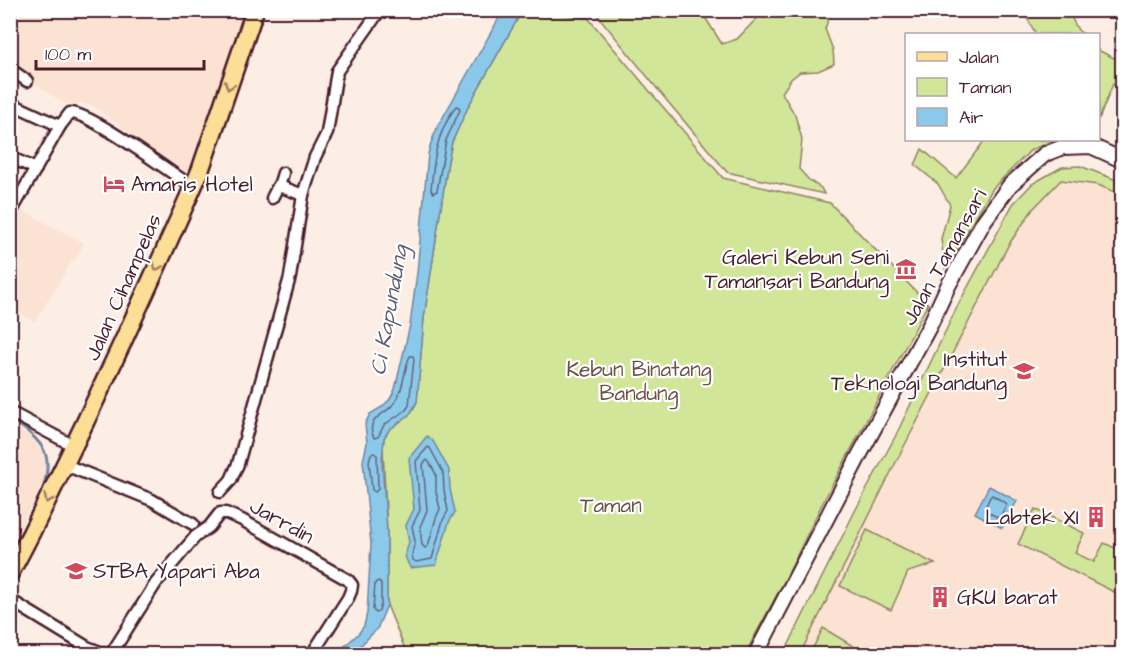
<svg xmlns="http://www.w3.org/2000/svg" width="1133" height="665" font-family="'Architects Daughter',sans-serif">
  <style>
    .built { fill: #fce2d3 }
    .green { fill: #d2e69a; stroke: #8e8262; stroke-width: 1.5 }
    .water { fill: #8bc9eb; stroke: #71859e; stroke-width: 1.5 }
    .lines { fill: none; stroke-linecap: round; stroke-linejoin: round }
    .shore { stroke: #646378; stroke-width: 1.5 }
    .stream { stroke: #71859e; stroke-width: 3 }
    .minor-casing { stroke: #4a1f2b; stroke-width: 15 }
    .secondary-casing { stroke: #4a1f2b; stroke-width: 18 }
    .primary-casing { stroke: #4a1f2b; stroke-width: 21 }
    .minor { stroke: #fff; stroke-width: 10 }
    .secondary { stroke: #fff; stroke-width: 14 }
    .primary { stroke: #fcde96; stroke-width: 16 }
    .oneway { stroke: #a37e60 }
    .labels { text-anchor: middle; stroke-width: 4.5; stroke-linejoin: round; paint-order: stroke }
    .poi-label { font-size: 21px; fill: #4a1f2b; stroke: #fff; text-anchor: start }
    .street-label { font-size: 21px; fill: #4a1f2b; stroke: #fff }
    .park-label { font-size: 21px; fill: #6c5147; stroke: #fff }
    .water-label { font-size: 22px; font-style: italic; fill: #615a6e; stroke: #fff }
  </style>
  <rect width="100%" height="100%" fill="#fdeee5"/>
  <filter id="ink" filterUnits="userSpaceOnUse"><feTurbulence type="fractalNoise" baseFrequency=".0167" numOctaves="2"/><feDisplacementMap in="SourceGraphic" scale="12" xChannelSelector="R" yChannelSelector="G"/><feConvolveMatrix kernelMatrix="1 2 1 2 8 2 1 2 1" color-interpolation-filters="sRGB"/></filter>
  <g filter="url(#ink)">
    <g class="built">
      <path d="M10,11h237l-60,162 -52,-35 -15,-13 -27,-19 -13,-3 -15,1 -54,-36z"/>
      <path d="M1080,166l42,16v472h-338l72,-145 39,-72 63,-132 55,-101 19,-20 14,-8 16,-9z"/>
      <path d="M21,210l63,33 -8,15 -4,3 -37,61 -16,-9 -8,9v-86z"/>
      <path d="M11,422l22,17 10,14 3,13 -1,12 -34,69z"/>
    </g>
    <g class="green">
      <path d="M522,11h16l50,7 135,160 107,25 98,101 -108,204 -32,66 -43,80h-338l-20,-49v-73l-4,-83 1,-11 5,-8 21,-16 7,-12 7,-84 24,-157 4,-19 17,-37z"/>
      <path d="M594,11h107l21,33 15,-5 27,-28h67l-6,18 8,21 1,14 -16,7 -18,1 -9,7 -9,14 13,22 7,24 -3,30 10,11 12,8 3,6 -97,-22 -59,-70z"/>
      <path d="M1023,11h45l10,19 5,4h-47z"/>
      <path d="M1098,50l24,12v27l-9,-5 -14,35z"/>
      <path d="M985,140h70l-24,10 -38,38 -48,80 -4,-29 9,-34 -12,-21 -23,-19 7,-16 34,29z"/>
      <path d="M1080,166l42,16v13l-24,-10 -37,-5 -28,29 -24,35 -113,218 -96,192h-16l72,-145 39,-72 63,-132 55,-101 19,-20 14,-8 16,-9z"/>
      <path d="M1035,509l49,24 -9,20 19,9 10,-19 18,8v45l-104,-52z"/>
      <path d="M867,530l68,34 -27,8 -17,38 -51,-24z"/>
      <path d="M823,628l35,21 -3,5h-45z"/>
    </g>
    <g class="water">
      <path d="M503,11h19l-53,94 -17,37 -4,19 -24,157 -7,84 -7,12 -21,16 -5,8 -2,24 5,70v73l-10,24 -25,25h-16l22,-20 6,-8 3,-13 4,-69 -8,-83 4,-18 -2,-19 5,-10 12,-7 8,-8 5,-10 15,-64 7,-52 11,-119 4,-14 6,-14z"/>
      <path d="M427,436l6,5 16,29 1,19 5,23 -6,10 -13,43 -26,3 -5,-12 4,-14 -3,-17 8,-16 -5,-51z"/>
      <path d="M989,486l28,15 -15,27 -27,-15z"/>
    </g>
    <g class="lines">
      <g class="shore">
        <path d="M456,106l3,1 1,3 -14,30 -9,51 -4,2 -2,-3c3,-34 5,-55 25,-84z"/>
        <path d="M410,356h3l1,3 -5,46 -3,5 -22,15 -6,12 -4,1c-10,-21 12,-22 21,-36 10,-14 8,-32 15,-46z"/>
        <path d="M428,447l2,1 13,24 1,18 4,21 -5,9 -11,39 -16,3 -3,-2 -1,-5 3,-14 -3,-15 8,-16 -4,-49z"/>
        <path d="M374,453l3,2 1,34 -3,3 -3,-2 -3,-29 2,-7z"/>
        <path d="M427,460l2,2 7,12v18l4,17 -4,9 -8,28 -3,2 -3,-3 -2,-18 7,-17 -4,-46z"/>
        <path d="M992,495l15,9 -8,14 -15,-8 6,-13z"/>
        <path d="M379,581l2,3v20l-2,7 -3,2 -3,-3 2,-26 1,-2z"/>
      </g>
      <g class="stream">
        <path d="M10,420l10,5"/>
        <path d="M22,427c27,20 30,34 20,65"/>
        <path d="M10,554l24,-45"/>
      </g>
      <defs>
        <g id="minor">
          <path d="M10,69l17,12"/>
          <path d="M10,103l50,23"/>
          <path d="M10,157l26,12"/>
          <path d="M279,186l24,9"/>
          <path d="M272,198l6,-12h1l4,-13"/>
          <path d="M10,214l50,-88 10,-13c20,-1 101,60 123,74"/>
          <path d="M10,412l64,34"/>
          <path d="M64,466l9,2 79,32 41,24"/>
          <path d="M220,492l11,-12 7,-16 52,-187 13,-82 12,-38 12,-24 10,-62 43,-61"/>
          <path d="M10,600l77,47 18,7h5l3,-3 43,-68 40,-47 13,-9 11,-14h6l16,7 106,60 4,5 -1,6 -3,7 -36,56"/>
        </g>
        <path id="secondary" d="M756,654l104,-200 70,-129 18,-39 36,-65 26,-36 35,-31 18,-7 28,-1 31,14"/>
        <path id="primary" d="M10,573c20,-35 36,-71 54,-107 45,-92 87,-185 129,-279l7,-16 55,-161"/>
      </defs>
      <use href="#minor" class="minor-casing"/>
      <use href="#secondary" class="secondary-casing"/>
      <use href="#primary" class="primary-casing"/>
      <use href="#minor" class="minor"/>
      <use href="#secondary" class="secondary"/>
      <use href="#primary" class="primary"/>
    </g>
    <defs><path id="oneway-chevron" d="M-2-3.5L2.5 0L-2 3.5" fill="none" stroke-width="1.6" stroke-linecap="round" stroke-linejoin="round" transform="scale(1.5)"/></defs>
    <g class="oneway">
      <use href="#oneway-chevron" transform="translate(229 86) rotate(109)"/>
      <use href="#oneway-chevron" transform="translate(157 267) rotate(114)"/>
      <use href="#oneway-chevron" transform="translate(48 499) rotate(116)"/>
    </g>
  </g>
  <defs>
    <symbol id="hotel-bare" viewBox="-9 -9 18 18"><path d="M-6-4.5h1.5V1H6V5H4.5V3h-9V5H-6ZM-4 0a1.8 1.8 0 1 1 3.6 0ZM.5 0V-2.5h3Q6-2.5 6 0Z" fill="#d1495b" stroke="#fff" stroke-width="2.5" paint-order="stroke"/></symbol>
    <symbol id="museum-bare" viewBox="-9 -9 18 18"><path d="M0-6L6-3V-2H-6V-3ZM-5-1h2V3h-2ZM-1-1h2V3h-2ZM3-1h2V3H3ZM-6 4H6V6H-6Z" fill="#d1495b" stroke="#fff" stroke-width="2.5" paint-order="stroke"/></symbol>
    <symbol id="university-bare" viewBox="-9 -9 18 18"><path d="M0-5L7-2L0 1L-7-2ZM-4 1L0 2.5L4 1V4Q0 6-4 4Z" fill="#d1495b" stroke="#fff" stroke-width="2.5" paint-order="stroke"/></symbol>
    <symbol id="building-bare" viewBox="-9 -9 18 18"><path d="M-4-6H4V6H1V3H-1V6H-4ZM-2.5-4.3h1.7v1.8h-1.7ZM.8-4.3h1.7v1.8H.8ZM-2.5-1h1.7V.8h-1.7ZM.8-1h1.7V.8H.8Z" fill="#d1495b" stroke="#fff" stroke-width="2.5" paint-order="stroke"/></symbol>
  </defs>
  <g fill-rule="evenodd">
    <use href="#hotel-bare" x="99" y="169" width="30" height="30"/>
    <use href="#museum-bare" x="891" y="254" width="30" height="30"/>
    <use href="#university-bare" x="1009" y="356" width="30" height="30"/>
    <use href="#building-bare" x="1081" y="502" width="30" height="30"/>
    <use href="#university-bare" x="61" y="556" width="30" height="30"/>
    <use href="#building-bare" x="925" y="582" width="30" height="30"/>
  </g>
  <g class="labels">
    <g class="poi-label">
      <text x="131" y="191">Amaris Hotel</text>
      <text x="889" y="264" text-anchor="end">Galeri Kebun Seni<tspan x="889" dy="24">Tamansari Bandung</tspan></text>
      <text x="1007" y="366" text-anchor="end">Institut<tspan x="1007" dy="24">Teknologi Bandung</tspan></text>
      <text x="1079" y="524" text-anchor="end">Labtek XI</text>
      <text x="93" y="578">STBA Yapari Aba</text>
      <text x="957" y="604">GKU barat</text>
    </g>
    <g class="street-label">
      <text transform="translate(944 257) rotate(-61)" y="7">Jalan Tamansari</text>
      <text transform="translate(123 287) rotate(-66)" y="7">Jalan Cihampelas</text>
      <text transform="translate(282 521) rotate(29)" y="7">Jarrdin</text>
    </g>
    <g class="park-label">
      <text x="639" y="376">Kebun Binatang<tspan x="639" dy="24">Bandung</tspan></text>
      <text x="611" y="512">Taman</text>
    </g>
    <g class="water-label">
      <text transform="translate(388 310) rotate(-80)" y="8">Ci Kapundung</text>
    </g>
  </g>
  <rect width="1133" height="665" fill="none" stroke="#fff" stroke-width="36"/>
  <rect x="18" y="18" width="1097" height="629" fill="none" stroke="#4a1f2b" stroke-width="2" filter="url(#ink)"/>
  <rect x="905" y="33" width="195" height="108" fill="#ffffff" stroke="#b7a5aa" stroke-width="1.5"/>
  <rect x="917" y="52" width="30" height="9" fill="#fcde96" stroke="#b7a5aa" stroke-width="1.5"/>
  <text x="959" y="63" font-size="18" fill="#4a1f2b">Jalan</text>
  <rect x="917" y="78" width="30" height="18" fill="#d2e69a" stroke="#b7a5aa" stroke-width="1.5"/>
  <text x="959" y="93" font-size="18" fill="#4a1f2b">Taman</text>
  <rect x="917" y="108" width="30" height="18" fill="#8bc9eb" stroke="#b7a5aa" stroke-width="1.5"/>
  <text x="959" y="123" font-size="18" fill="#4a1f2b">Air</text>
  <path d="M36 60v9h168v-9" fill="none" stroke="#4a1f2b" stroke-width="3"/>
  <text x="45" y="60" font-size="18" fill="#4a1f2b" stroke="#ffffff" stroke-width="4.5" paint-order="stroke">100 m</text>
</svg>
